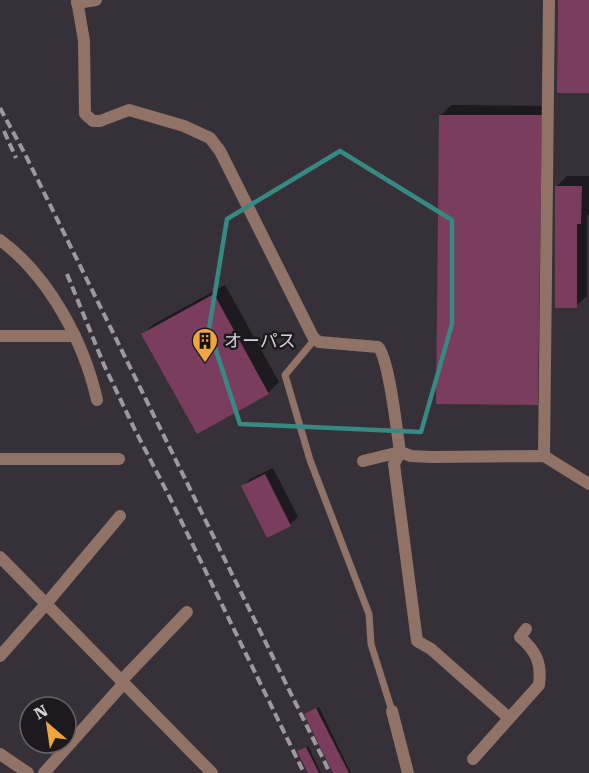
<svg xmlns="http://www.w3.org/2000/svg" width="589" height="773" font-family="'Roboto Serif','Noto Sans JP',serif">
  <style>
    .shadow { fill: #0007 }
    .building { fill: #7a3d5d }
    .lines { fill: none; stroke-linecap: round; stroke-linejoin: round }
    .lane { stroke: #907266; stroke-width: 7 }
    .street { stroke: #907266; stroke-width: 12 }
    .rail { stroke: #9d999f; stroke-width: 4; stroke-dasharray: 9 4.5; stroke-linecap: butt }
    .marked { fill: none; stroke: #378983; stroke-width: 4.5; stroke-linejoin: round }
    .labels { text-anchor: middle; stroke-width: 5; stroke-linejoin: round; paint-order: stroke }
    .poi-label { font-size: 18px; fill: #d6d3d8; stroke: #1c1a1e; text-anchor: start }
  </style>
  <rect width="100%" height="100%" fill="#363139"/>
  <g class="shadow">
    <path d="M451,105l101,1 -4,287 -10,10 -97,-288z"/>
    <path d="M567,176h22v38l-2,2v80l-11,10 -19,-120z"/>
    <path d="M225,285l54,97 -10,10 -72,40 -54,-98 11,-10z"/>
    <path d="M273,468l25,49 -8,7 -22,12 -25,-49 7,-8z"/>
    <path d="M319,707l32,66h-16l-27,-60z"/>
    <path d="M308,746l13,27h-11l-11,-22z"/>
  </g>
  <g class="building">
    <path d="M558,0h31v93h-32z"/>
    <path d="M439,115h103l-4,290 -102,-1z"/>
    <path d="M555,186h27l-1,38h-4v84h-22z"/>
    <path d="M214,294l55,100 -72,40 -56,-100z"/>
    <path d="M265,474l26,52 -24,12 -26,-52z"/>
    <path d="M316,708l33,65h-16l-29,-59z"/>
    <path d="M306,747l13,26h-11l-11,-22z"/>
  </g>
  <g class="lines">
    <path class="lane" d="M315,339l-30,36 25,85 59,154 2,30 21,67"/>
    <g class="street">
      <path d="M77,0l7,41 1,73 8,7h7l29,-11 55,16 26,12 10,13 93,186 6,5 59,5c11,11 19,85 22,105l11,4 21,1 112,-1 45,28"/>
      <path d="M77,3l19,-3"/>
      <path d="M0,240c49,36 84,102 97,160"/>
      <path d="M0,336h75"/>
      <path d="M400,452l-6,12 23,177 14,8 78,69"/>
      <path d="M544,456l5,-456"/>
      <path d="M0,459h119"/>
      <path d="M363,461l37,-9"/>
      <path d="M0,557l212,216"/>
      <path d="M0,656l46,-52 74,-88"/>
      <path d="M121,681l66,-69"/>
      <path d="M392,711l16,62"/>
      <path d="M0,754l28,19"/>
      <path d="M473,759l66,-74c3,-22 -3,-34 -19,-48l6,-8"/>
      <path d="M44,773l80,-90"/>
    </g>
    <g class="rail">
      <path d="M0,108l25,46 305,619"/>
      <path d="M4,131l12,27"/>
      <path d="M67,274l37,91 31,65 35,68 134,275"/>
    </g>
  </g>
  <path class="marked" d="M340,151l112,69v104l-31,108 -181,-8 -31,-95 18,-110z"/>
  <defs>
    <symbol id="building-pin" viewBox="-11 -11 22 30"><path d="M0 17L-7.5 6A9.5 9.5 0 1 1 7.5 6Z" fill="#f0a63e" stroke="#1c1a1e"/><path d="M-4-6H4V6H1V3H-1V6H-4ZM-2.5-4.3h1.7v1.8h-1.7ZM.8-4.3h1.7v1.8H.8ZM-2.5-1h1.7V.8h-1.7ZM.8-1h1.7V.8H.8Z" fill="#111"/></symbol>
  </defs>
  <g fill-rule="evenodd">
    <use href="#building-pin" x="190" y="326" width="30" height="40"/>
  </g>
  <g class="labels">
    <g class="poi-label">
      <text x="224" y="347">オーパス</text>
    </g>
  </g>
  <g transform="translate(48 725) rotate(331)"><circle r="28" fill="#1c1a1e" stroke="#666468" stroke-width="1.5"/>
  <path d="M0-4.5L10 22L0 15L-10 22Z" fill="#f0a63e"/>
  <text y="-9" font-size="16" font-weight="bold" text-anchor="middle" fill="#d6d3d8">N</text>
  </g>
</svg>
